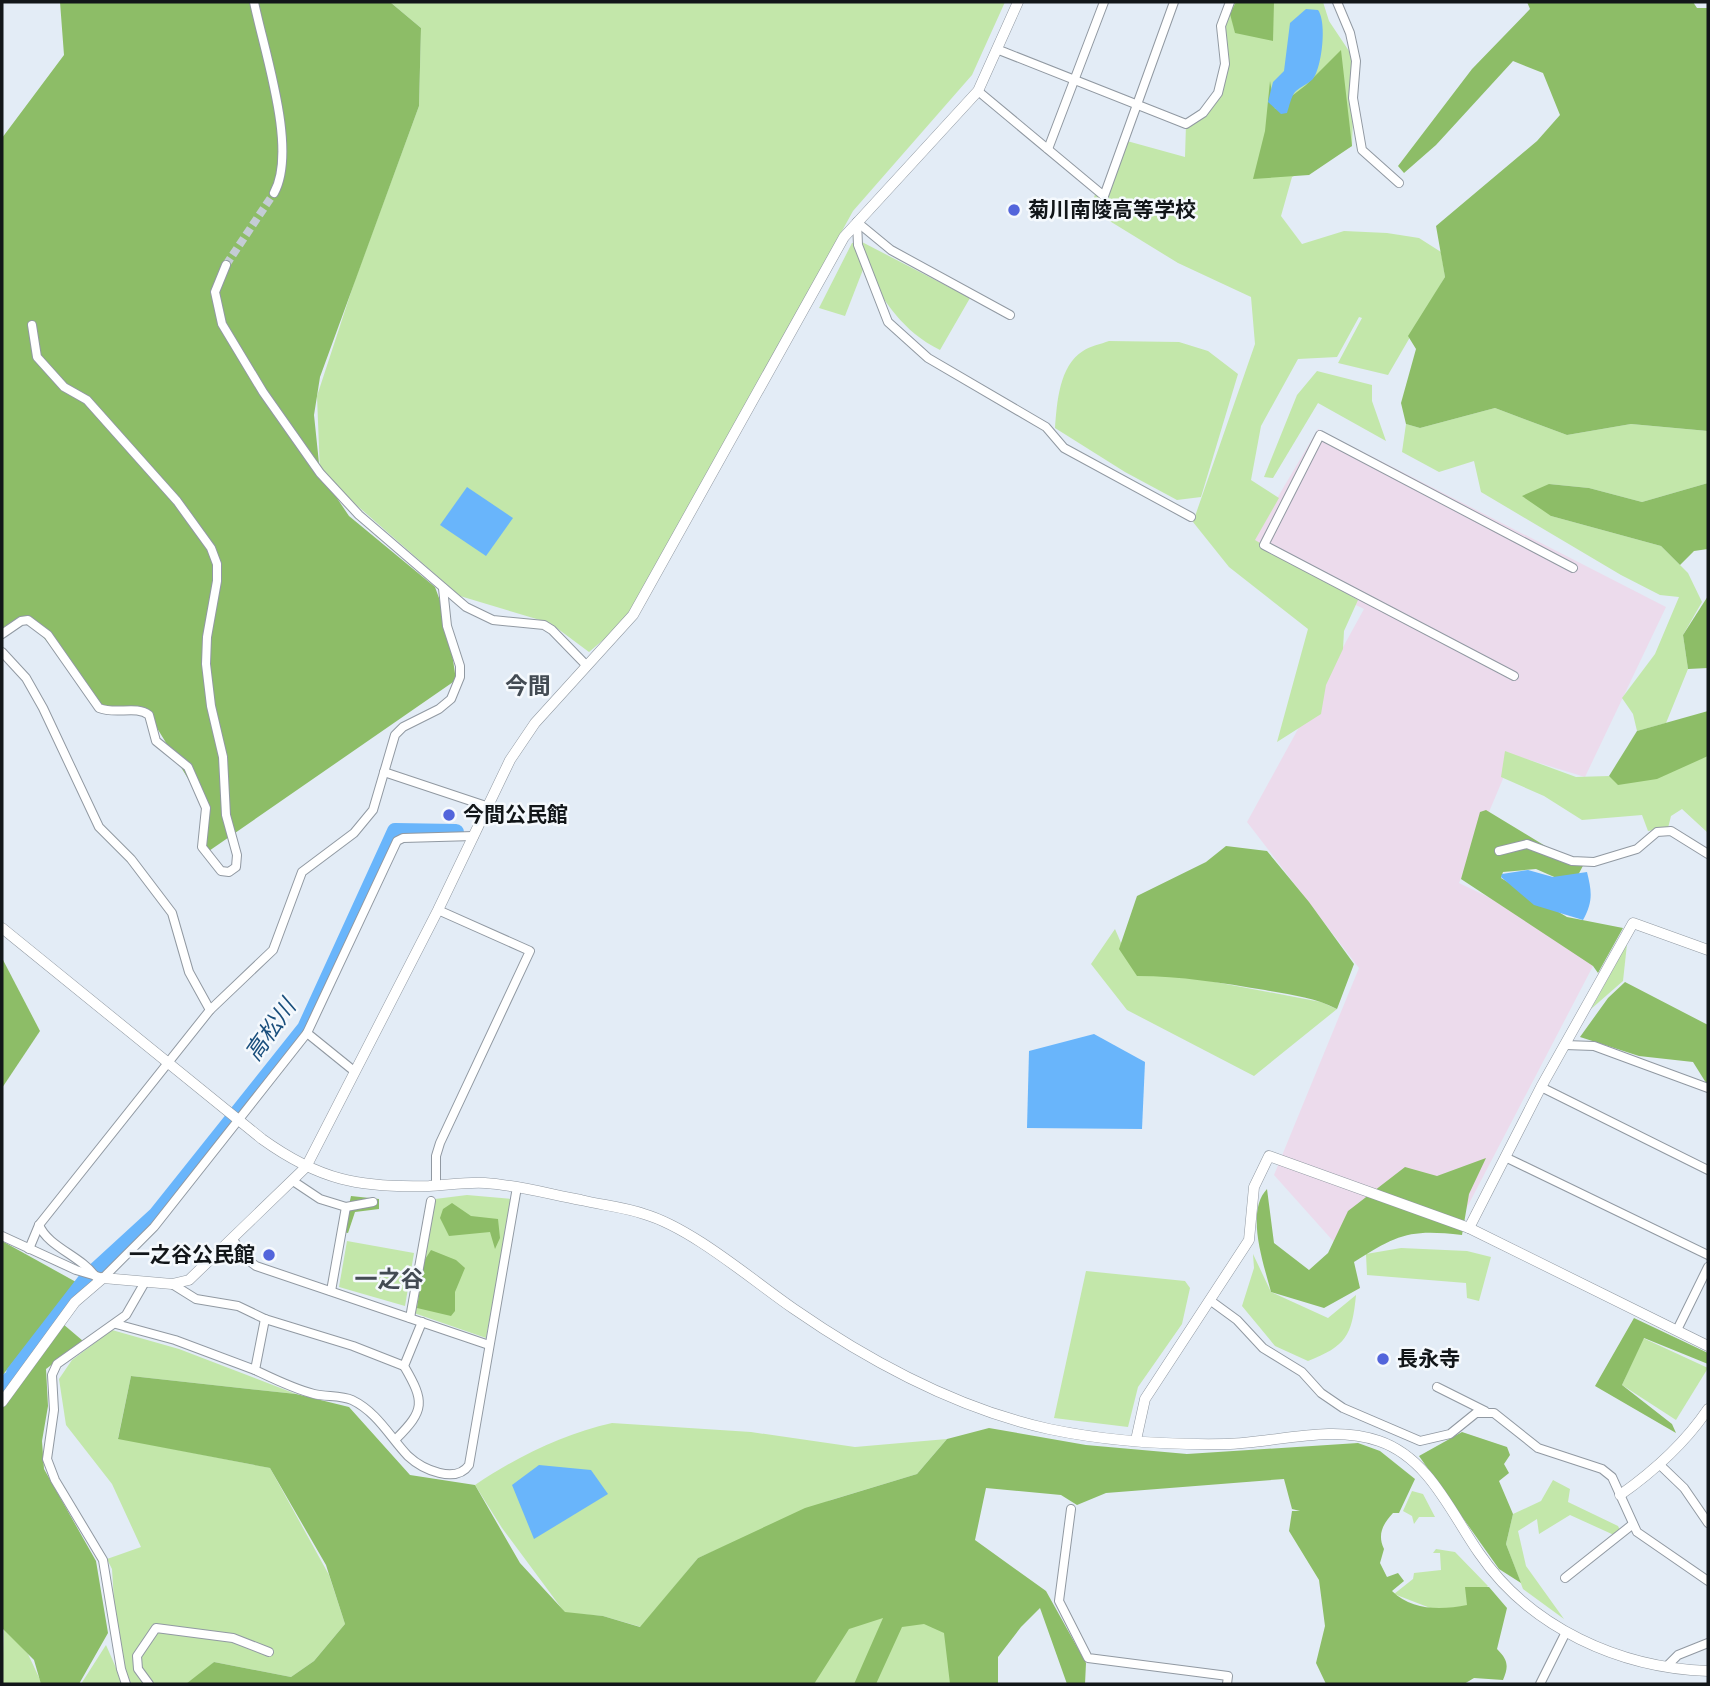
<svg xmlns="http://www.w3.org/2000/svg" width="1710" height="1686" font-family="Montserrat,'Noto Sans JP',sans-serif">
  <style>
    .industrial { fill: #ecdbec }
    .green { fill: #c3e7aa }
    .forest { fill: #8dbd67 }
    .water { fill: #69b5fb }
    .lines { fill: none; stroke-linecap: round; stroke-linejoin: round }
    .river { stroke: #69b5fb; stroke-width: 16 }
    .minor-tunnel { stroke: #c4ccd5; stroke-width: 8; stroke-dasharray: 8 4; stroke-linecap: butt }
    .minor-casing { stroke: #9199a2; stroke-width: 10 }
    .tertiary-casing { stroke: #9199a2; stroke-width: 11 }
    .minor { stroke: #fff; stroke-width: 8 }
    .tertiary { stroke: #fff; stroke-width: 10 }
    .poi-dot { fill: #5365db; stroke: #f5f9fd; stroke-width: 2.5 }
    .labels { text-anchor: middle; stroke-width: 5; stroke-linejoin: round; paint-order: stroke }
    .poi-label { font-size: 21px; font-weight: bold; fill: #121619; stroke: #f5f9fd; text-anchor: start }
    .neighbourhood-label { font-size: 23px; font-weight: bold; fill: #434b53; stroke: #f5f9fd }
    .water-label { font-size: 23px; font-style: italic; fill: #194e7c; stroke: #f5f9fd }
  </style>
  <rect width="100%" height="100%" fill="#e3ecf6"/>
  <path class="industrial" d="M1318,429l348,178 -81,170 -72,-22 -54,128 142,68 -8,15 -131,251 -120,34 -68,-76 85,-207 -112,-146 117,-213 -118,-58z"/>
  <g class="green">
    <path d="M390,2h615l-33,73 -119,136 -224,407 -40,34 -39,-29 -90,-27 -140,-123 -3,-77 38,-116 64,-174 2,-78z"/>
    <path d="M1232,2h91l6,19 26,39 -3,86 -60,31 -11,39 21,28 42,-13 43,2 32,5 22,14 4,25 -57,98 -50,-12 24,-45 -3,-1 -22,40 -39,2 -37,67 -10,54 28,18 -24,42 103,60 -14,31 -1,18 -17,36 -5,29 -44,28 31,-113 -79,-62 -36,-45 62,-178 -4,-47 -73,-34 -70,-43 6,-8 -21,-11 3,-10 8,3 23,-53 58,16 1,-33c10,-8 21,-16 29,-26 19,-24 1,-69 17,-96z"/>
    <path d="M862,242l108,56 -30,52c-38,-19 -55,-48 -76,-83l-19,49 -26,-8 33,-65z"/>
    <path d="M1109,341l70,1 29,9 30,23 -37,123 -24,3 -52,-28 -70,-44c2,-25 4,-62 28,-77 7,-5 18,-7 26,-10z"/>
    <path d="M1317,371l55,14v16l14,40 -68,-38 -45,75 -9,-1 33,-82z"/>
    <path d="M1495,408l72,27 64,-11 77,7v52l-66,19 -53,-14 -40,-4 2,32 110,30 27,27 14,29 -19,33 5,34 -22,54 -29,8 -4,-17 -11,-16 33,-44 24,-57 -19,-2 -39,-20 -140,-83 -7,-31 -35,11 -37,-20 4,-28 14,4z"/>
    <path d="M1505,751l71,26 33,-1 14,8 85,-28v77l-26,-24 -11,7 -3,12 -20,3 -6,-16 -60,5 -38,-24 -43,-19z"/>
    <path d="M1115,929l16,37 190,36 16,7 -83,67 -127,-66 -36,-46z"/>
    <path d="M1627,944l-4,37 -32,28z"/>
    <path d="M467,1195l45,4 -26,139 -72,-25 21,-114z"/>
    <path d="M347,1241l67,12 -9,53 -66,-19z"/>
    <path d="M1401,1248l66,3 24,6 -12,44 -12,-3 -1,-15 -99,-8 -1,-21z"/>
    <path d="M1253,1254l18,38 57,26 28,-23c-4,41 -10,51 -48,66l-33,-15 -33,-40 12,-38z"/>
    <path d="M1086,1271l99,10 5,7 -8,36 -44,63 -10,40 -74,-9z"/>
    <path d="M112,1330l67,19 117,45 -165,-18 -13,62 152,30 59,107 16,49 -31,37 -23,16 -77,-15 -24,22h-59l-14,-35 -5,-80 -5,-10 34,-12 -29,-63 -46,-59 -7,-46 13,-19z"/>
    <path d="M1643,1338l65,30 -32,52 -54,-35z"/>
    <path d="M612,1423l139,9 104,15 92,-8 -30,35 -86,26 -133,58 -57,69 -38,-11 -38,-3 -63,-85 -27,-43c41,-28 89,-51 137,-62z"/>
    <path d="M1553,1480l17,9 -2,13 50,24 2,4 -6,5 -44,-20 -31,19 -2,-15 -19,12 8,35 38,53 -41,-30 -17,-45 7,-30 28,-13z"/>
    <path d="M1412,1491l11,3 12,23h-16l-5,7 -2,-8 -9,-5z"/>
    <path d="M1436,1549l19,3 33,34 -20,20 -30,5 -44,-17 19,-15 1,-6 27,-3 -1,-17h-7z"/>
    <path d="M995,1588l-9,96h-480z"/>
    <path d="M4,1627l24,27 14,30h-40z"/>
    <path d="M106,1645l17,39h-42z"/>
  </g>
  <g class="forest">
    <path d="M60,2h330l31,26 -2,78 -99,271 -6,38 6,58 29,43 86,71 12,33 9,60 -250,173v-45l-57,-93 -38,-2 -18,-16 -64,-77 -27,9v-491l62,-83z"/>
    <path d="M1236,2h38l-1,39 -38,-8 -5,-19z"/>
    <path d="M1527,2h166l4,6h11v423l-77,-7 -64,11 -72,-27 -75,20 -14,-4 -5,-21 15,-54 -8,-13 37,-59 -9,-51 101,-85 23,-26 -17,-42 -30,-12 -77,84 -32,28 -6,-7 74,-97 58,-60z"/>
    <path d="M1341,50l11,96 -43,29 -56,4 12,-48 5,-50 5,28 31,-24z"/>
    <path d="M1708,483v66l-14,2 -14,14 -19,-19 -110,-30 -29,-20 27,-12 40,4 53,14z"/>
    <path d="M1708,596v72l-20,1 -5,-34z"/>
    <path d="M1708,711v45l-51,23 -39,6 -9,-9 28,-45z"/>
    <path d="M1486,810l79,48 20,4 -8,15 -9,6 -32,-14 -33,3 -2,6 66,39 56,11 -25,45 -5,-7 -132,-87 19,-67z"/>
    <path d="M1226,846l41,5 42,51 45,62 -17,45c-23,-12 -46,-14 -72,-19 -43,-7 -84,-14 -128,-14l-18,-27 18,-53 69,-34z"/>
    <path d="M2,958l38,73 -38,57z"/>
    <path d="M1625,982l83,43v61l-15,-24 -54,-6 -59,-19 28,-39z"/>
    <path d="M1486,1158l-17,36 -7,41c-52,-6 -64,-1 -108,27l6,26 -36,20 -53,-16c-7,-27 -26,-80 -4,-103l7,54 35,27 19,-17 20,-42 57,-44 32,9z"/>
    <path d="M351,1196l28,3v10l-24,3 -7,21 -5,-1z"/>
    <path d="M452,1203l19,13 27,3 2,19 -5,11 -5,-17 -41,4 -9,-18 3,-9z"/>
    <path d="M2,1241l74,41 -74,94z"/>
    <path d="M431,1250l25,10 9,8 -10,24v19l-4,5 -34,-8 7,-47z"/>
    <path d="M1634,1318l74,35v11l-64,-26 -22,47 50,39 4,9 -81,-47z"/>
    <path d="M63,1324l20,17 -37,28 2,37 -6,35 2,28 52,92 12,72 -29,51h-38l-7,-24 -32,-32v-224z"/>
    <path d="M131,1376l165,18 53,13 61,68 65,10 45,78 45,49 38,4 37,11 58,-69 107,-50 112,-34 30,-35 42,-11 97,17 101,9 171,-11 22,8 35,28 -16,34h-6c-10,11 -16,21 -9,36l-4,14 7,14 11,-4 6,8 -12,10c20,20 50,19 75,14l-2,-18h24l18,21 -10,41c11,11 12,17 6,31l-29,-2 -10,6h-138l-10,-21 9,-37 -6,-46 -30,-49 3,-20h8l-8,-2 -8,-30 -178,14 -29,12 -16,-10 -75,-7 -11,52 71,51 40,72 -1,21h-18l-27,-76 -19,19 -23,30v27h-48l-6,-51 -20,-9 -22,3 -26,57h-22l29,-66 -34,11 -35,55h-628l28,-22 77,15 23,-16 31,-37 -19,-59 -56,-97 -152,-29z"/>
    <path d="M1462,1432l45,15 3,8 -6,9 5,9 -10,8 14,33 -7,30 15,39 -22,-14 -80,-113z"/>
  </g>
  <g class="water">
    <path d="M1306,9l12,1c9,12 4,57 -5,69 -5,5 -13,8 -18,13 -4,5 -6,15 -8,21l-6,1 -13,-12 5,-20 11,-11 6,-48z"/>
    <path d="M467,487l46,31 -27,38 -46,-31z"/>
    <path d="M1528,870l25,7 34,-5c5,20 6,30 -4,48l-49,-15 -33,-28 1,-3z"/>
    <path d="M1094,1034l51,28 -3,67 -115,-1 2,-77z"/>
    <path d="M539,1465l52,5 17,24 -74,45 -22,-54z"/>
  </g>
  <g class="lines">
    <g class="river">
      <path d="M96,1270l60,-55 149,-187 90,-197 61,1"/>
      <path d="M14,1373l71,-92"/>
      <path d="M2,1390l7,-10"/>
    </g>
    <path class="minor-tunnel" d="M226,265l48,-72"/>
    <defs>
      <g id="minor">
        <path d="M254,2c10,49 44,148 20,191"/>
        <path d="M1337,2l13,31 6,28 -3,37 9,52 37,33"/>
        <path d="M999,50l187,74 17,-11 15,-20 7,-29 -4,-38 9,-24"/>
        <path d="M978,91l126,105 70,-194"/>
        <path d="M1048,149l56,-147"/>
        <path d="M857,222l1,23 30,77 40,36 118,69 18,21 127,69"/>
        <path d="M857,222l34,28 119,65"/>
        <path d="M226,265l-11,27 7,32 41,68 57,81 39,42 107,92 27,13 51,5 8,5 35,36"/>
        <path d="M2,634l19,-13 7,-1 20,15 51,73c17,7 37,-3 50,7l7,26 32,26 18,41 -4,39 19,24 8,1 7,-5 1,-12 -11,-40 -3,-58 -12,-51 -5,-42 1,-27 10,-56v-17l-6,-16 -34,-47 -90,-101 -23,-13 -27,-30 -5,-32"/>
        <path d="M2,652l24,26 17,30 56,119 32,32 41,54 17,59 21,38"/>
        <path d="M1514,676l-250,-131 56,-110 253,133"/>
        <path d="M384,772l102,34"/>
        <path d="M1499,851l28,-7 45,17 22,1 43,-13 20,-17 14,-1 37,23"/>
        <path d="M307,1033l47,38"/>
        <path d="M1565,1045l29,1 114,42"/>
        <path d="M1541,1087l167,83"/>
        <path d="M1505,1157l203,98"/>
        <path d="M293,1181l27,18 26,8 -15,84"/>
        <path d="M436,1185v-29l4,-13 90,-192 -92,-41"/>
        <path d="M346,1207l27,-5"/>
        <path d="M39,1225c9,22 42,31 56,51"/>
        <path d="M2,1236l74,34 27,8 51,-51 153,-194 90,-192 6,-3 71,-2"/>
        <path d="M233,1239l11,18 12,9 233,79"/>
        <path d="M29,1249l10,-24 171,-215 63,-60 29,-78 52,-39 19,-23 22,-75 8,-8 36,-18 12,-10 9,-22v-11l-13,-40 -4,-38"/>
        <path d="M172,1284l24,15 42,7 27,13 88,27 51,20"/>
        <path d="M1211,1301l26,19 26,28 39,24 19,21 22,15 77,33 30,-7 26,-21h18l44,35 64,21 10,8 25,55 71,49"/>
        <path d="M410,1318l21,-117"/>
        <path d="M265,1319l-10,51c19,9 39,19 59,24 12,3 27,1 38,6 25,12 38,37 56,56 15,14 48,28 61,9l48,-278"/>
        <path d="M116,1324l59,16 80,30"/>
        <path d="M1677,1330l31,-63"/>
        <path d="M1437,1387l48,24"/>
        <path d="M396,1439c29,-29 29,-37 8,-73l18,-44"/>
        <path d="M1659,1464l25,24 24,35"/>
        <path d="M1071,1509l-12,92 29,57 140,18 -1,8"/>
        <path d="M1565,1578l68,-54"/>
        <path d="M1666,1667l12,-12 30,-12"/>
        <path d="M126,1684l-5,-15 -18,-109 -48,-80 -8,-21 7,-49 -2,-35 5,-11 69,-49 19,-33"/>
        <path d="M149,1684l-11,-15 -1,-13 19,-28 77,10 36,14"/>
        <path d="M1540,1684l26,-52"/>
      </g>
      <g id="tertiary">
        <path d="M2,928l260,211c57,41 97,49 167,47 19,-1 37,-4 56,-3 32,2 64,11 96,17 20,5 43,7 63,14 48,14 108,66 150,95 75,52 165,100 255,120 57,12 119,16 177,15 49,-1 105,-20 153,-3 50,17 72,72 100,112 51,75 141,115 229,118"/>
        <path d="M1469,1228l72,-141 92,-164 75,27"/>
        <path d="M2,1402l73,-100 28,-24 69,6 17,-4 117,-113 132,-257 72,-150 25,-37 98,-108 211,-378 134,-146 40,-89"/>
        <path d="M1136,1440l9,-41 104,-159 5,-53 15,-31 200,72 239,118"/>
        <path d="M1620,1495c34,-24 65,-52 88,-86"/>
      </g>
    </defs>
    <use href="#minor" class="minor-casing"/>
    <use href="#tertiary" class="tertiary-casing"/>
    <use href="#minor" class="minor"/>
    <use href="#tertiary" class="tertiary"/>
  </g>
  <g class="poi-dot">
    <circle cx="1014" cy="210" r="7"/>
    <circle cx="449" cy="815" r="7"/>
    <circle cx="269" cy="1255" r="7"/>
    <circle cx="1383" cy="1359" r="7"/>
  </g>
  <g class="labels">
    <g class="poi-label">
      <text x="1028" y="217">菊川南陵高等学校</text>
      <text x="463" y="822">今間公民館</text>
      <text x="255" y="1262" text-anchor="end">一之谷公民館</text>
      <text x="1397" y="1366">長永寺</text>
    </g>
    <g class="neighbourhood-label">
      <text x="528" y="694">今間</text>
      <text x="389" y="1287">一之谷</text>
    </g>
    <g class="water-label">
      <text transform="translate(270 1030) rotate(-55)" y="8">高松川</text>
    </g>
  </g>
  <rect width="1710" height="1686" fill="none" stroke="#121619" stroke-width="7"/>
</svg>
